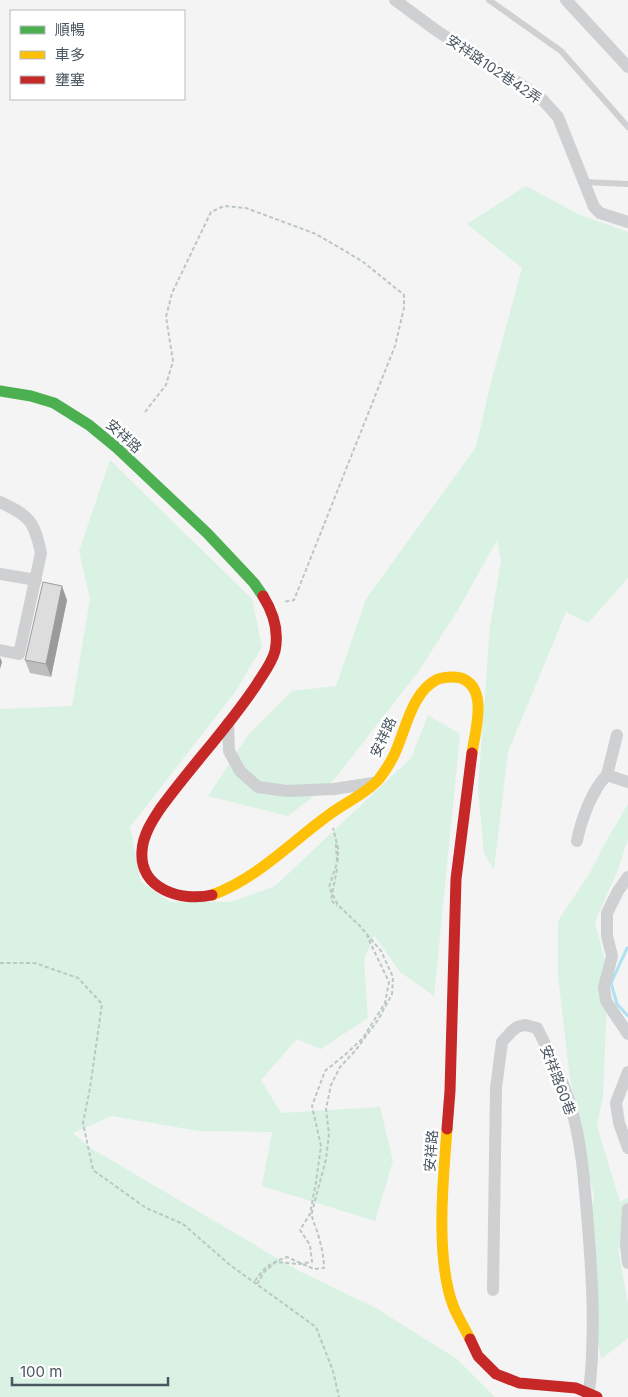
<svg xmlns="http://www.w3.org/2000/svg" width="628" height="1397" font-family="Inter,'Noto Sans TC',sans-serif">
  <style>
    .green { fill: #d9f2e3 }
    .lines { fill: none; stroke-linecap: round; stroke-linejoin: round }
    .stream { stroke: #aee2f0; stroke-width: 3 }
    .path { stroke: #bcc7c4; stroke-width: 2; stroke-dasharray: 4 2.5; stroke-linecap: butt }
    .lane { stroke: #ced0d2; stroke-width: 6 }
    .street { stroke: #ced0d2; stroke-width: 12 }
    .fast { stroke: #4caf50; stroke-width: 11 }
    .slow { stroke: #ffc107; stroke-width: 11 }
    .jam { stroke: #c62828; stroke-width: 11 }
    .wall { fill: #bebebf }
    .shaded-wall { fill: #9b9b9b }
    .building { fill: #ddddde; stroke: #9b9b9b }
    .labels { text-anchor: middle; stroke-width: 5; stroke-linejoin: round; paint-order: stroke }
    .street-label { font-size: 14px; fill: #4a5661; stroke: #fff }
  </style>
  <rect width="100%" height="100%" fill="#f4f4f4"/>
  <g class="green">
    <path d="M526,186l52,28 50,18v346l-40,45 -22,-11 -58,140 -14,118 -10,-16 -6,-65 12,-162 11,-67 -4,-20 -39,70 -40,62 -85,109 -45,35 -80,-20 40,-61 44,-44 44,-5 30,-87 110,-152 14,-61 32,-118 -55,-44z"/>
    <path d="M110,460l142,139 10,48 -27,45 -105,135 11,55 29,20h61l44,-16 136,-128 17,-43 32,19 -26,262 -34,-24 -26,-37 -10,25 4,58 -47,31 -24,-10 -36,41 20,33 99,-6 13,54 -18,60 -113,-35 10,-54 -73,-1 -87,-15 -39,17 16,14 210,124 77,37 81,51 38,38h3h-498v-688l72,-3 18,-107 -11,-48z"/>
    <path d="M628,804v35l-11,33 -22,50 13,50 -5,124 -6,30 23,76 8,-4v40l-10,10 10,56v34l-27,21 -14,-84 1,-47 6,-32 -11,-46 -14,-80 -11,-95v-54l33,-50 14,-28z"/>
  </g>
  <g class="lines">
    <path class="stream" d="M627,948l-16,35 6,21 11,12"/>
    <g class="path">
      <path d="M145,412l21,-27 7,-24 -7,-44 6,-24 39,-81 13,-6 22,2 70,26 46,27 42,34v13l-9,38 -101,254 -11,2"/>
      <path d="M336,844l1,18"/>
      <path d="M337,869l-6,31 6,6"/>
      <path d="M0,963h35l43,15 24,26 -12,84 -7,35 10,47 53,38 37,16 47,41 86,62 17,44 6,26"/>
      <path d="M255,1281c10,-15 16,-18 32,-24l27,12 10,-1c0,-13 -4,-28 -8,-40 -3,-7 -4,-9 -4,-16l14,-53 3,-25 -3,-25 5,-24 9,-18 15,-16 23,-31 14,-26 1,-17 -12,-26 -22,-26 -21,-20 -9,-18 9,-27v-12l-5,-20"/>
      <path d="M257,1284l7,-12 12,-10 23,2 13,-2 -2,-17 -10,-15 10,-16 6,-32 5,-36 -9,-40 13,-35 21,-17 17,-16 22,-35 4,-21 -22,-46"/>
    </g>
    <g class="lane">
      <path d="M489,0l72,51 67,76"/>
      <path d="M585,182l43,2"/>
    </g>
    <g class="street">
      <path d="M395,0l42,31 103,66 18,20 36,90 6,6 28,9"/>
      <path d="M566,0l62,67"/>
      <path d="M0,502c30,14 34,19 41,51l-22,101 -19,-4"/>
      <path d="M0,574l36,6"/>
      <path d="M228,723l1,28 11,20 18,16 29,4 47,-2 39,-6"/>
      <path d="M607,775l10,-40"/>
      <path d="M577,841c4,-21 15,-51 30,-66l21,7"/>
      <path d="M628,877l-10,14 -11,22v23l5,20 -8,31 2,14 22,33"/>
      <path d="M628,1072l-12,31 3,20 9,25"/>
      <path d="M628,1209l-2,37 2,17"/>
      <path d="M493,1290l3,-202 6,-46 10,-11 5,-4 8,-2 12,3c13,25 25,50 33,76 11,35 14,73 17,110 5,59 9,119 2,178"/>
    </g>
    <path class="fast" d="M0,391l31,5 23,7 35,22 28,23 90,85 47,50 9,13"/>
    <g class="slow">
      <path d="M212,895c46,-17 79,-53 118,-81 16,-12 36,-20 49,-35 6,-8 12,-17 16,-26 11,-24 17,-62 43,-74 7,-2 15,-3 23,-1 28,10 14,53 11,75"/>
      <path d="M447,1129c-4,51 -12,132 7,179 5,11 11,21 16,31"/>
    </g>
    <g class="jam">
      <path d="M212,895c-31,7 -73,-6 -70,-44 1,-16 10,-30 18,-42 31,-43 68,-81 97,-125 6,-10 15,-21 18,-33 4,-19 -2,-39 -12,-55"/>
      <path d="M447,1129l3,-38 6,-212 16,-126"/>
      <path d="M470,1339l8,17 18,18 23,9 57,5 21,9"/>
    </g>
  </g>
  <path class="wall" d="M67,600l-16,77 -21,-4 -5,-13z"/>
  <g class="shaded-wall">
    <path d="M62,586l5,14 -16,77 -5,-13z"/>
    <path d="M0,657l2,5 -2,7z"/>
  </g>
  <path class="building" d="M43,582l19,4 -16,78 -21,-4z"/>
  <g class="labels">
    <g class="street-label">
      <text transform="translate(494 69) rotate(34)" y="5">安祥路102巷42弄</text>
      <text transform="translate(124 436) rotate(42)" y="5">安祥路</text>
      <text transform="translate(383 737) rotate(-65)" y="5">安祥路</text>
      <text transform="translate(558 1080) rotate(69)" y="5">安祥路60巷</text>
      <text transform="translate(431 1151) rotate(-86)" y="5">安祥路</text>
    </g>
  </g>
  <rect x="10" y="10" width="175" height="90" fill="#ffffff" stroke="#b7bbc0"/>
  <rect x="20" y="26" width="25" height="8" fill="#4caf50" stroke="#b7bbc0"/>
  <text x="55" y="35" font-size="15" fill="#4a5661">順暢</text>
  <rect x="20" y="51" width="25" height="8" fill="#ffc107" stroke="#b7bbc0"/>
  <text x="55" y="60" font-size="15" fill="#4a5661">車多</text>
  <rect x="20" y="76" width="25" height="8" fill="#c62828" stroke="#b7bbc0"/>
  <text x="55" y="85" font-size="15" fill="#4a5661">壅塞</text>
  <path d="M12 1377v8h156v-8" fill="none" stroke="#4a5661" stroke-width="2.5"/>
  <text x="20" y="1377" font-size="15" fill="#4a5661" stroke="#ffffff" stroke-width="4" paint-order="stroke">100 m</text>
</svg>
